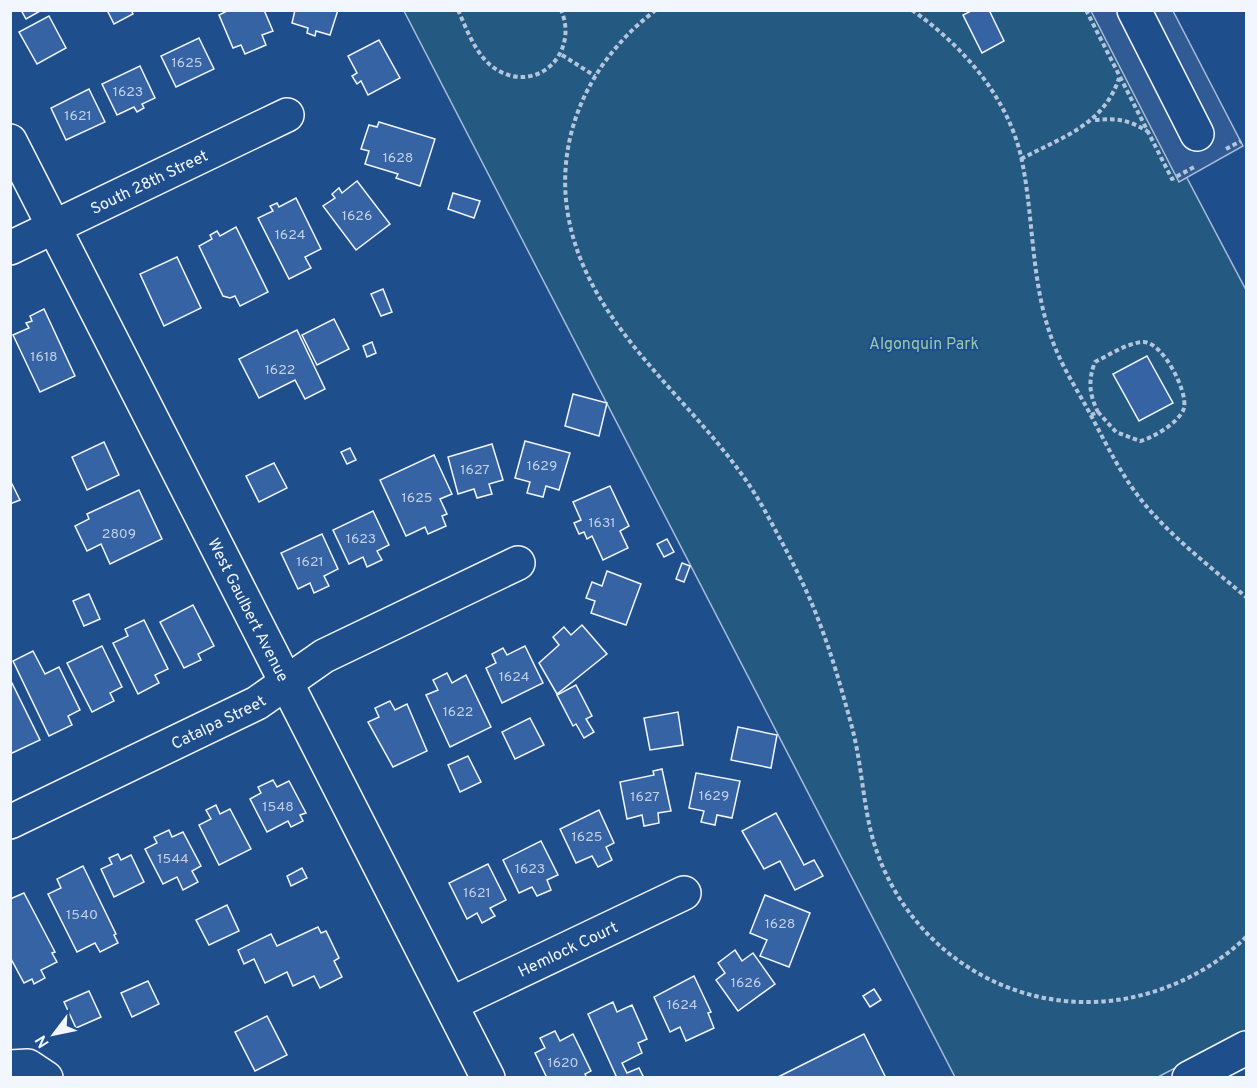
<svg xmlns="http://www.w3.org/2000/svg" width="1257" height="1088" font-family="Overpass,sans-serif">
  <style>
    .green { fill: #245a82; stroke: #a8bbd7; stroke-width: 1.5 }
    .parking { fill: #305b95; stroke: #a8bbd7; stroke-width: 1.5 }
    .building { fill: #3563a3; stroke: #f2f6ff; stroke-width: 1.5 }
    .lines { fill: none; stroke-linecap: round; stroke-linejoin: round }
    .minor-casing { stroke: #f2f6ff; stroke-width: 36 }
    .path { stroke: #b3c4dc; stroke-width: 4; stroke-dasharray: 4.5 3; stroke-linecap: butt }
    .minor { stroke: #1f4e8c; stroke-width: 33 }
    .labels { text-anchor: middle; stroke-width: 4.5; stroke-linejoin: round; paint-order: stroke }
    .number-label { font-size: 14px; fill: #c3d1e8 }
    .street-label { font-size: 16px; fill: #f2f6ff; stroke: #1f4e8c }
    .park-label { font-size: 16px; fill: #97c8a6; stroke: #1f4e8c }
  </style>
  <rect width="100%" height="100%" fill="#1f4e8c"/>
  <path class="green" d="M404,11h695l147,279v741l-88,46h-203z"/>
  <path class="parking" d="M1091,11h82l70,135 -64,36z"/>
  <g class="building">
    <path d="M21,10h21l-16,9z"/>
    <path d="M107,10h24l2,4 -19,10z"/>
    <path d="M229,10h35l9,21 -11,4 4,10 -21,9 -4,-9 -8,3 -14,-33z"/>
    <path d="M295,10h43l-8,25 -14,-4 -1,5 -8,-3 1,-5 -16,-5z"/>
    <path d="M973,10h16l15,31 -22,12 -19,-38z"/>
    <path d="M49,16l17,32 -29,16 -18,-32z"/>
    <path d="M199,38l15,31 -38,18 -15,-31z"/>
    <path d="M379,40l21,38 -32,17 -7,-14 -4,3 -5,-8 5,-3 -9,-17z"/>
    <path d="M140,66l15,32 -13,6 2,4 -7,4 -3,-5 -17,8 -15,-31z"/>
    <path d="M89,89l16,33 -39,18 -15,-32z"/>
    <path d="M379,122l56,17 -15,47 -24,-8 2,-4 -33,-10 4,-13 -8,-2 8,-24 8,2z"/>
    <path d="M357,181l33,43 -34,26 -33,-44 12,-8 -3,-4 7,-6 3,5z"/>
    <path d="M453,193l27,8 -6,17 -26,-9z"/>
    <path d="M296,198l25,51 -16,8 6,11 -22,11 -31,-61 15,-7 -3,-5 7,-3 2,4z"/>
    <path d="M236,227l32,65 -28,14 -5,-10 -5,2 -7,-2 -24,-50 13,-7 -2,-4 7,-4 3,5z"/>
    <path d="M177,257l24,51 -37,18 -24,-52z"/>
    <path d="M383,289l9,23 -11,4 -10,-22z"/>
    <path d="M44,309l31,67 -35,16 -27,-57 16,-7 -3,-5 6,-2 -2,-5z"/>
    <path d="M334,319l15,30 -32,16 -15,-30z"/>
    <path d="M297,330l28,59 -20,10 -10,-19 -36,18 -20,-39z"/>
    <path d="M372,342l4,11 -9,4 -4,-11z"/>
    <path d="M1147,356l26,47 -34,18 -26,-47z"/>
    <path d="M573,394l34,9 -8,33 -34,-10z"/>
    <path d="M525,441l45,12 -11,37 -13,-4 -3,11 -16,-4 3,-11 -15,-4z"/>
    <path d="M104,442l15,33 -32,15 -15,-33z"/>
    <path d="M492,444l11,36 -14,4 3,10 -15,4 -3,-9 -16,5 -10,-37z"/>
    <path d="M350,448l6,12 -9,4 -6,-12z"/>
    <path d="M434,455l18,39 -12,5 7,15 -5,2 4,10 -18,8 -3,-7 -19,9 -26,-56z"/>
    <path d="M274,463l13,25 -28,14 -13,-26z"/>
    <path d="M10,480l10,20 -10,4z"/>
    <path d="M610,486l19,40 -9,5 8,17 -25,12 -11,-24 -5,3 -3,-7 -5,2 -5,-11 7,-3 -8,-18z"/>
    <path d="M139,490l23,49 -52,25 -9,-20 -14,7 -12,-25 14,-7 -2,-5z"/>
    <path d="M373,511l16,34 -12,6 5,9 -15,7 -4,-10 -14,7 -16,-34z"/>
    <path d="M322,534l16,35 -14,7 5,10 -15,7 -4,-10 -12,6 -17,-36z"/>
    <path d="M667,539l7,13 -10,5 -7,-13z"/>
    <path d="M682,563l8,3 -6,16 -8,-3z"/>
    <path d="M607,571l34,13 -15,41 -35,-12 4,-12 -9,-3 6,-16 10,4z"/>
    <path d="M89,594l11,25 -16,7 -11,-25z"/>
    <path d="M193,605l21,41 -16,8 3,6 -17,8 -24,-46z"/>
    <path d="M144,620l24,49 -13,6 4,8 -21,11 -25,-51 15,-7 -3,-7z"/>
    <path d="M582,625l25,29 -50,40 -18,-31 20,-18 -6,-8 11,-10 7,8z"/>
    <path d="M102,646l20,41 -12,6 4,8 -22,11 -25,-49z"/>
    <path d="M525,646l18,37 -41,20 -16,-35 10,-5 -4,-9 11,-6 4,7z"/>
    <path d="M33,651l12,23 14,-7 21,43 -12,6 4,9 -23,11 -36,-75z"/>
    <path d="M447,673l5,10 14,-8 25,52 -41,20 -24,-52 12,-5 -5,-10z"/>
    <path d="M12,683l28,57 -30,14v-70z"/>
    <path d="M576,685l16,31 -6,3 8,13 -10,6 -8,-14 -3,2 -16,-31z"/>
    <path d="M390,701l5,9 12,-6 20,47 -34,16 -25,-45 11,-5 -4,-9z"/>
    <path d="M678,712l5,33 -33,5 -6,-32z"/>
    <path d="M530,718l14,27 -29,14 -13,-27z"/>
    <path d="M738,727l39,8 -6,33 -40,-8z"/>
    <path d="M468,756l13,26 -21,10 -12,-27z"/>
    <path d="M662,769l9,42 -13,2 1,10 -15,3 -2,-11 -15,4 -7,-37 34,-7 -1,-4z"/>
    <path d="M696,773l44,8 -8,37 -15,-3 -2,10 -14,-3 3,-11 -15,-3z"/>
    <path d="M273,780l4,7 12,-6 17,32 -6,2 3,6 -12,6 -3,-6 -21,11 -17,-33 11,-6 -3,-6z"/>
    <path d="M216,805l4,9 10,-5 21,40 -32,16 -20,-40 12,-6 -5,-9z"/>
    <path d="M599,810l15,33 -8,4 6,13 -14,7 -6,-11 -16,7 -16,-34z"/>
    <path d="M776,813l28,52 10,-5 9,16 -28,14 -15,-29 -16,8 -22,-38z"/>
    <path d="M169,830l3,7 11,-5 18,34 -9,5 6,11 -15,8 -6,-13 -14,7 -18,-35 12,-6 -3,-6z"/>
    <path d="M541,841l17,34 -11,5 4,10 -14,6 -5,-9 -13,6 -16,-33z"/>
    <path d="M118,854l3,6 10,-5 13,27 -30,15 -13,-28 11,-5 -3,-6z"/>
    <path d="M488,864l18,36 -16,8 5,8 -13,7 -5,-10 -10,6 -18,-36z"/>
    <path d="M83,866l33,68 -2,1 4,8 -18,9 -5,-9 -18,9 -29,-58 13,-6 -4,-9z"/>
    <path d="M302,868l5,10 -16,8 -4,-10z"/>
    <path d="M24,893l31,59 -3,1 5,9 -16,8 4,8 -11,6 -2,-5 -8,4 -14,-26v-58z"/>
    <path d="M765,895l45,18 -21,54 -29,-11 7,-16 -17,-7z"/>
    <path d="M227,905l12,26 -30,14 -13,-25z"/>
    <path d="M318,927l3,6 5,-2 13,27 -5,3 8,16 -22,11 -6,-12 -21,10 -6,-14 -22,11 -11,-24 -10,5 -6,-14 33,-16 6,12z"/>
    <path d="M735,950l7,11 11,-8 22,31 -37,27 -22,-31 9,-7 -7,-10z"/>
    <path d="M694,976l17,36 -3,1 6,15 -28,13 -6,-14 -10,5 -16,-35z"/>
    <path d="M148,981l11,23 -27,13 -11,-24z"/>
    <path d="M874,989l7,11 -11,7 -7,-11z"/>
    <path d="M89,991l12,26 -25,11 -12,-26z"/>
    <path d="M613,1002l4,10 15,-7 15,34 -9,4 4,10 -20,10 5,10 12,-5 5,10h-27l-29,-64z"/>
    <path d="M267,1016l20,39 -32,16 -20,-39z"/>
    <path d="M555,1031l5,10 13,-7 18,37 -6,3 2,4h-40l-12,-25 10,-5 -5,-10z"/>
    <path d="M864,1034l22,44h-110z"/>
  </g>
  <g class="lines">
    <defs>
      <g id="minor">
        <path d="M1134,10l63,124"/>
        <path id="s1" d="M10,141l478,937"/>
        <path id="s2" d="M10,248l277,-133"/>
        <path id="s3" d="M10,822l247,-119 67,-47 194,-93"/>
        <path id="s4" d="M451,1004l233,-111"/>
        <path d="M10,1067l18,-1 18,12"/>
        <path d="M1189,1078l57,-30"/>
      </g>
    </defs>
    <use href="#minor" class="minor-casing"/>
    <g class="path">
      <path d="M458,10c10,22 19,49 41,61 41,22 80,-20 62,-61"/>
      <path d="M656,10c-60,45 -97,114 -90,190 13,130 140,203 199,311 19,35 39,71 53,108 13,33 23,68 32,101 11,37 12,75 21,112 24,96 109,167 209,170 61,2 123,-23 166,-65"/>
      <path d="M912,10c51,36 97,88 110,151 13,64 8,129 35,191 8,19 20,38 30,56 13,24 25,49 40,72 29,46 78,82 119,117"/>
      <path d="M1086,10l86,169 24,-13"/>
      <path d="M562,55l33,21"/>
      <path d="M1095,120c22,-2 34,0 52,11"/>
      <path d="M1226,149l15,-8"/>
      <path d="M1021,159c41,-22 83,-34 98,-81"/>
      <path d="M1091,415l7,-3 18,20 24,9c13,-3 40,-19 44,-33 4,-17 -22,-67 -41,-66 -16,1 -34,13 -48,20 -7,18 -6,32 3,50"/>
    </g>
    <use href="#minor" class="minor"/>
  </g>
  <g class="labels">
    <g class="number-label">
      <text x="187" y="67">1625</text>
      <text x="128" y="96">1623</text>
      <text x="78" y="120">1621</text>
      <text x="398" y="162">1628</text>
      <text x="357" y="220">1626</text>
      <text x="290" y="239">1624</text>
      <text x="44" y="361">1618</text>
      <text x="280" y="374">1622</text>
      <text x="542" y="470">1629</text>
      <text x="475" y="474">1627</text>
      <text x="417" y="502">1625</text>
      <text x="602" y="527">1631</text>
      <text x="119" y="538">2809</text>
      <text x="361" y="543">1623</text>
      <text x="310" y="566">1621</text>
      <text x="514" y="681">1624</text>
      <text x="458" y="716">1622</text>
      <text x="714" y="800">1629</text>
      <text x="645" y="801">1627</text>
      <text x="278" y="811">1548</text>
      <text x="587" y="841">1625</text>
      <text x="173" y="863">1544</text>
      <text x="530" y="873">1623</text>
      <text x="477" y="897">1621</text>
      <text x="82" y="919">1540</text>
      <text x="780" y="928">1628</text>
      <text x="746" y="987">1626</text>
      <text x="682" y="1009">1624</text>
      <text x="563" y="1067">1620</text>
    </g>
    <g class="street-label">
      <text dy="6" stroke="none"><textPath href="#s2" startOffset="154">South 28th Street</textPath></text>
      <text dy="6" stroke="none"><textPath href="#s1" startOffset="526">West Gaulbert Avenue</textPath></text>
      <text dy="6" stroke="none"><textPath href="#s3" startOffset="231">Catalpa Street</textPath></text>
      <text dy="6" stroke="none"><textPath href="#s4" startOffset="129">Hemlock Court</textPath></text>
    </g>
    <g class="park-label">
      <text x="924" y="349">Algonquin Park</text>
    </g>
  </g>
  <rect width="1257" height="1088" fill="none" stroke="#f2f6ff" stroke-width="24"/>
  <g transform="translate(54 1034) rotate(238)" stroke="#1f4e8c" stroke-width="4.5" paint-order="stroke">
  <path d="M0-4.5L10 22L0 15L-10 22Z" fill="#f2f6ff"/>
  <text y="-9" font-size="16" font-weight="bold" text-anchor="middle" fill="#f2f6ff">N</text>
  </g>
</svg>
